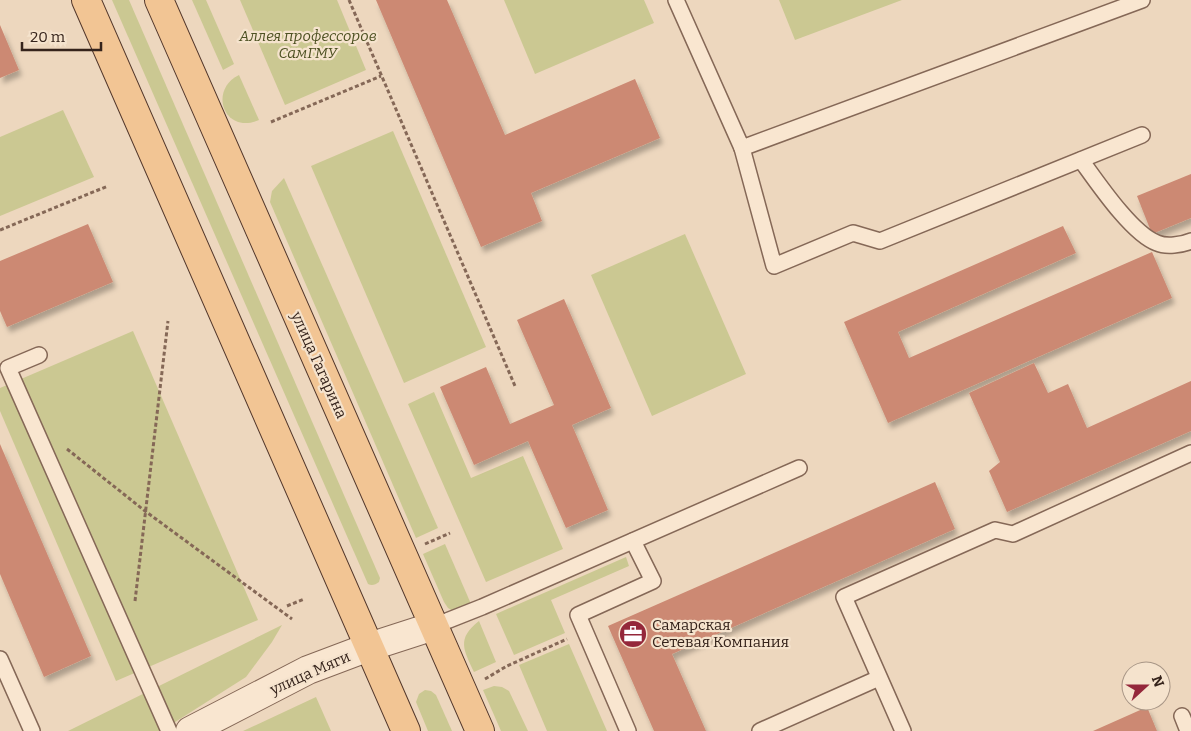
<svg xmlns="http://www.w3.org/2000/svg" width="1191" height="731" font-family="Bitter,serif">
  <style>
    .green { fill: #cbc892 }
    .building { fill: #cc8973; filter: url(#shadow) }
    .lines { fill: none; stroke-linecap: round; stroke-linejoin: round }
    .lane-casing { stroke: #856857; stroke-width: 18 }
    .street-casing { stroke: #856857; stroke-width: 30 }
    .primary-casing { stroke: #53372b; stroke-width: 30 }
    .path { stroke: #856857; stroke-width: 3; stroke-dasharray: 4 2.5; stroke-linecap: butt }
    .lane { stroke: #f9e6d0; stroke-width: 15 }
    .street { stroke: #f9e6d0; stroke-width: 28 }
    .primary { stroke: #f2c594; stroke-width: 28 }
    .labels { text-anchor: middle; stroke-width: 4.5; stroke-linejoin: round; paint-order: stroke }
    .park-label { font-size: 15px; font-style: italic; fill: #4d5122; stroke: #f5e3cd }
    .street-label { font-size: 15px; fill: #35231b; stroke: #f5e3cd }
    .poi-label { font-size: 15px; fill: #35231b; stroke: #f5e3cd; text-anchor: start }
  </style>
  <defs>
    <filter id="shadow"><feDropShadow dx="3" dy="5.5" stdDeviation="2.5" flood-color="#0004"/></filter>
  </defs>
  <rect width="100%" height="100%" fill="#edd7be"/>
  <g class="green">
    <path d="M112,0h17l251,578 -1,4c-4,3 -7,4 -11,2z"/>
    <path d="M192,0h14l28,64 -11,6z"/>
    <path d="M240,0h97l29,70 -81,35z"/>
    <path d="M504,0h140l10,23 -119,51z"/>
    <path d="M779,0h123l-107,40z"/>
    <path d="M239,75l20,45c-35,15 -51,-30 -20,-45z"/>
    <path d="M63,110l31,67 -94,39v-79z"/>
    <path d="M393,131l93,216 -82,36 -93,-217z"/>
    <path d="M284,178l154,350 -22,10 -146,-336 2,-11z"/>
    <path d="M685,234l61,140 -94,42 -61,-141z"/>
    <path d="M133,331l125,289 -142,61 -116,-270v-23z"/>
    <path d="M434,392l37,86 52,-22 40,93 -77,33 -78,-178z"/>
    <path d="M445,544l26,60 -18,7 -5,-3 -4,-6 -21,-48z"/>
    <path d="M626,557l3,9 -78,34 14,33 -51,22 -18,-41z"/>
    <path d="M479,621l17,41 -22,10c-10,-22 -18,-33 5,-51z"/>
    <path d="M282,625l-10,17 -26,35 -85,54h-93z"/>
    <path d="M569,644l38,87h-60l-28,-66z"/>
    <path d="M494,686l8,1 7,4 19,40h-27l-18,-41z"/>
    <path d="M425,690l6,1 5,4 16,36h-24l-12,-29 3,-8z"/>
    <path d="M316,697l15,34h-88z"/>
  </g>
  <g class="building">
    <path d="M376,0h71l58,135 130,-56 25,59 -129,55 11,28 -61,26z"/>
    <path d="M0,25l19,45 -19,8z"/>
    <path d="M1191,174v44l-39,16 -15,-38z"/>
    <path d="M88,224l25,58 -106,45 -7,-16v-50z"/>
    <path d="M1063,226l13,27 -178,79 11,26 243,-106 20,46 -284,125 -44,-101z"/>
    <path d="M564,299l47,109 -39,17 36,85 -42,18 -38,-87 -54,24 -34,-78 46,-20 24,57 44,-19 -37,-85z"/>
    <path d="M1034,363l14,30 20,-9 19,44 104,-47v50l-184,81 -18,-41 11,-9 -31,-69z"/>
    <path d="M0,444l91,212 -47,21 -44,-103z"/>
    <path d="M935,482l20,47 -283,125 34,77h-52l-46,-105z"/>
    <path d="M1147,707l10,24h-64z"/>
  </g>
  <g class="lines">
    <defs>
      <g id="lane">
        <path d="M676,0l66,148 400,-148"/>
        <path d="M742,148l32,118 79,-33 27,8 262,-106"/>
        <path d="M1081,160c16,22 51,74 76,83 9,4 25,2 34,-2"/>
        <path d="M39,355l-31,13 161,363"/>
        <path d="M434,626l48,-19 317,-139"/>
        <path d="M0,659l32,72"/>
        <path d="M1182,716l6,15"/>
        <path d="M628,731l-50,-116 75,-34 -20,-40"/>
        <path d="M760,731l119,-53"/>
        <path d="M903,731l-59,-134 151,-67 18,4 178,-81"/>
      </g>
      <path id="street" d="M190,731l118,-61 61,-23 65,-21"/>
      <g id="primary">
        <path d="M86,0l320,731"/>
        <path d="M159,0l321,731"/>
      </g>
    </defs>
    <use href="#lane" class="lane-casing"/>
    <use href="#street" class="street-casing"/>
    <use href="#primary" class="primary-casing"/>
    <g class="path">
      <path d="M349,0l166,386"/>
      <path d="M271,122l110,-46"/>
      <path d="M0,230l108,-44"/>
      <path d="M67,449l78,62 147,108"/>
      <path d="M425,544l25,-11"/>
      <path d="M135,601l33,-280"/>
      <path d="M287,606l17,-7"/>
      <path d="M485,679l22,-13 60,-27"/>
    </g>
    <use href="#lane" class="lane"/>
    <use href="#street" class="street"/>
    <use href="#primary" class="primary"/>
  </g>
  <defs>
    <symbol id="office-disc" viewBox="-11 -11 22 22"><circle r="9.5" fill="#94273a" stroke="#f5e3cd"/><path d="M-6-3h4V-5.5h4V-3h4V5H-6ZM-1-4.5V-3h2v-1.5ZM-6 0V1H6V0Z" fill="#fff"/></symbol>
  </defs>
  <g fill-rule="evenodd">
    <use href="#office-disc" x="617" y="618" width="32" height="32"/>
  </g>
  <g class="labels">
    <g class="park-label">
      <text x="308" y="41">Аллея профессоров<tspan x="308" dy="17">СамГМУ</tspan></text>
    </g>
    <g class="street-label">
      <text transform="translate(319 365) rotate(66)" y="5">улица Гагарина</text>
      <text transform="translate(310 673) rotate(-24)" y="5">улица Мяги</text>
    </g>
    <g class="poi-label">
      <text x="652" y="630">Самарская<tspan x="652" dy="17">Сетевая Компания</tspan></text>
    </g>
  </g>
  <g transform="translate(1146 686) rotate(69)"><circle r="24" fill="#f5e3cd" stroke="#a89686"/>
  <path d="M0-4L9 19L0 12L-9 19Z" fill="#94273a"/>
  <text y="-8" font-size="14" font-weight="bold" text-anchor="middle" fill="#35231b">N</text>
  </g>
  <path d="M22 42v8h79v-8" fill="none" stroke="#35231b" stroke-width="2.5"/>
  <text x="30" y="42" font-size="15" fill="#35231b" stroke="#f5e3cd" stroke-width="4" paint-order="stroke">20 m</text>
</svg>
